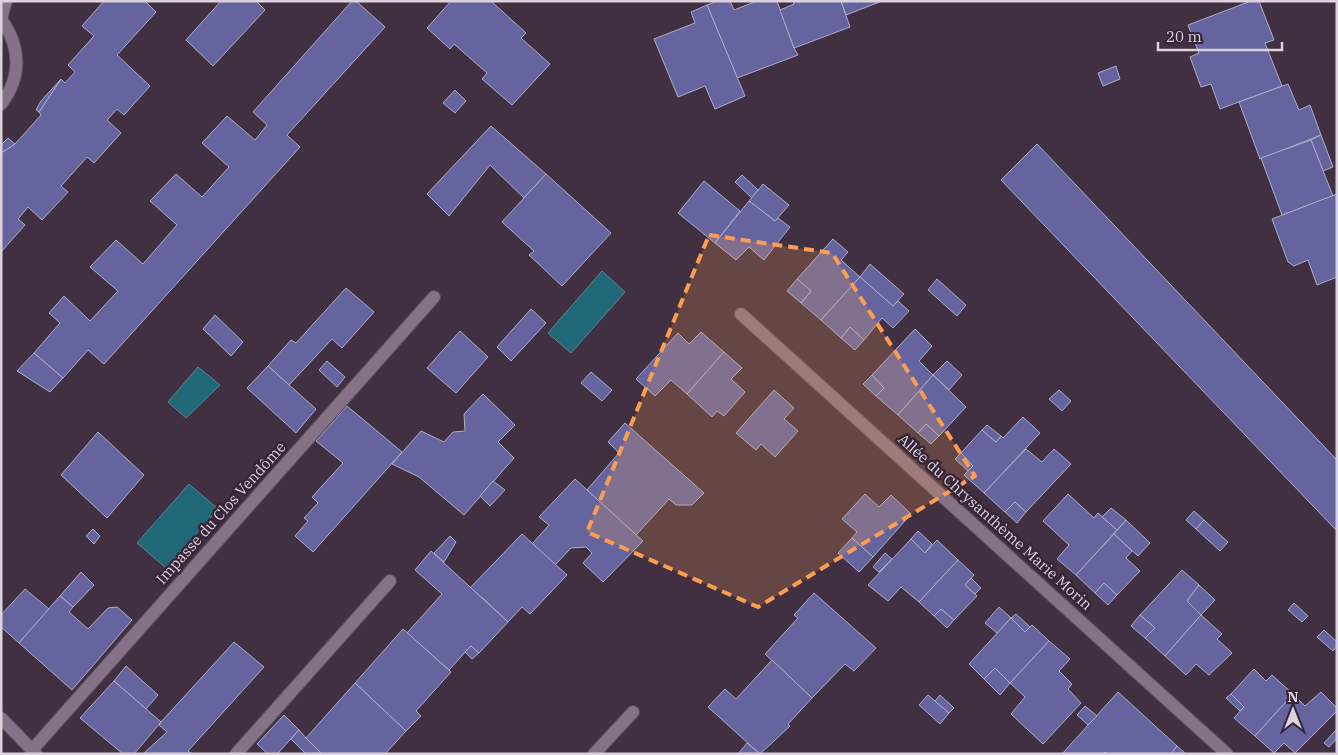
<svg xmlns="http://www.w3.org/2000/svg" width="1338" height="755" font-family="'IBM Plex Serif',serif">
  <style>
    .water { fill: #206878; stroke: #588896 }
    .building { fill: #65649f; stroke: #adaec9 }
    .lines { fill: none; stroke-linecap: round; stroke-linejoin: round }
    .lane-casing { stroke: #5a4c5a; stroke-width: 14 }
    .street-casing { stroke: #5a4c5a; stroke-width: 14 }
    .secondary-casing { stroke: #5a4c5a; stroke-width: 14 }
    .lane { stroke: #867286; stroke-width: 12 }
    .street { stroke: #867286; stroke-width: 12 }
    .secondary { stroke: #867286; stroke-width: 12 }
    .marked { fill: #fb9e52; fill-opacity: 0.2; stroke: #fb9e52; stroke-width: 4; stroke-dasharray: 10 6; stroke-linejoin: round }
    .labels { text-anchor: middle; stroke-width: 5; stroke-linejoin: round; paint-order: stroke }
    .street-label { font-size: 15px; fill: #dcd1dc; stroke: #372637 }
  </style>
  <rect width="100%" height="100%" fill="#413041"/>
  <g class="water">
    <path d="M602,271l23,21 -54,61 -23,-20z"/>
    <path d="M198,367l22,18 -34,33 -18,-16z"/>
    <path d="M189,484l29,25 -52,59 -29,-25z"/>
  </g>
  <g class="building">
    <path d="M104,1h41l11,11 -39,43 33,31 -26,29 -7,-6 -10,11 14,13 -27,30 -7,-6 -26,29 7,6 -26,28 -14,-13 -10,12 7,6 -24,27v-99l14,-9 26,-29 -2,-3 22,-33 4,4 10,-11 -7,-7 26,-29 -12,-10z"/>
    <path d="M221,1h35l9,9 -52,56 -27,-26z"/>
    <path d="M352,1h4l29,26 -98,108 13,12 -196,217 -16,-14 -25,28 -29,-25 26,-30 -11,-10 15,-17 26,25 28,-30 -28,-24 26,-27 27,24 34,-39 -27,-24 26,-27 26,23 27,-30 -27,-24 25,-27 28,24 12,-15 -14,-13z"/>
    <path d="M451,1h42l-1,1 34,31 -5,5 29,26 -38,41 -30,-26 5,-6 -33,-29 -4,5 -23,-21z"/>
    <path d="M718,1h12l4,9 23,-9h20l17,47 4,7 -61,23 -30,-73z"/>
    <path d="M793,1h48l9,26 -56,21 -14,-38 14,-6z"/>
    <path d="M841,1h41l-36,14z"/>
    <path d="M1251,1h8l15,39 -9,3 17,43 -62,23 -9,-25 -10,3 -11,-30 9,-4 -11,-28z"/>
    <path d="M707,5l38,91 -30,13 -10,-23 -27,11 -24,-58 41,-16 -4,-11z"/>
    <path d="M1116,66l4,13 -17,7 -5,-13z"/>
    <path d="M61,79l-22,33 -3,-2 5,-9z"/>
    <path d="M1288,84l11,26 11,-5 11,30 -61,24 -21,-57z"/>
    <path d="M455,90l11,11 -11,12 -12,-10z"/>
    <path d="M491,126l55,48 -22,24 -34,-33 -41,51 -22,-22z"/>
    <path d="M1321,135l12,32 -10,4 -12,-31z"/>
    <path d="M8,138l7,6 -14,9v-8z"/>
    <path d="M1311,140l22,56 -51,19 -21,-57z"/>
    <path d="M1037,144l300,316v71l-336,-351z"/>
    <path d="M546,174l65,59 -49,53 -33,-31 5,-4 -32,-29z"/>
    <path d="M742,175l16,15 -6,8 -17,-16z"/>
    <path d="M704,181l36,30 -25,32 -37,-30z"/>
    <path d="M763,184l26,21 -14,16 -26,-20z"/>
    <path d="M1337,194v83l-20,8 -9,-25 -14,6 -6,-4 -16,-43z"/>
    <path d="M749,201l26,20 3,-3 12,9 -26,33 -15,-13 -13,13 -21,-17z"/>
    <path d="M833,239l15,13 -7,8 19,17 -39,43 -20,-17 10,-12 -14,-12z"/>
    <path d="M870,264l34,30 -11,12 -33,-29z"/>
    <path d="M860,277l33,29 5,-5 11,10 -16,17 -11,-10 -18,22 -14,-13 -9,11 -20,-18z"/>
    <path d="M797,279l14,12 -10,12 -14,-12z"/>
    <path d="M937,279l29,26 -9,11 -29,-26z"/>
    <path d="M346,288l28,24 -32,36 -10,-9 -43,46 -21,-19 23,-26 5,3z"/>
    <path d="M531,309l15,14 -35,38 -14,-14z"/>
    <path d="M215,315l28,27 -12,14 -28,-27z"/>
    <path d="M850,327l14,13 -9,10 -14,-12z"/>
    <path d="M915,329l17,17 -13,15 14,14 -35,40 -22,-19 8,-8 -12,-13z"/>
    <path d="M460,331l28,26 -32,36 -29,-25z"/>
    <path d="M701,332l23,20 -37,42 -16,-14 -16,16 -19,-17 42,-46 11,11z"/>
    <path d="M724,352l18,16 -11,11 14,13 -21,24 -7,-5 -5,6 -25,-23z"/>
    <path d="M34,353l29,25 -13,14 -33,-21z"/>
    <path d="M327,361l18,16 -8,10 -18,-17z"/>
    <path d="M947,361l15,14 -13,15 -16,-15z"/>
    <path d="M268,366l48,43 -20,24 -49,-45z"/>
    <path d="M591,372l21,18 -10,11 -21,-18z"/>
    <path d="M872,375l12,13 -8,8 -13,-12z"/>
    <path d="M933,375l33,32 -27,29 -13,-12 -8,9 -20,-18z"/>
    <path d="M774,390l20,18 -10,11 14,12 -23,26 -14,-13 -5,6 -20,-17z"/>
    <path d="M1059,390l12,11 -9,10 -13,-12z"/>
    <path d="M483,394l32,31 -17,17 16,16 -50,57 -45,-38 -27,-13 29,-33 23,11 9,-10 12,-1 -1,-17z"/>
    <path d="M347,406l55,46 -89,100 -18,-16 13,-15 -4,-3 14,-15 -6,-6 31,-34 -27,-22z"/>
    <path d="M1023,417l17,16 -56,60 -20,-18 9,-9 -12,-13 21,-23 14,12 5,-6 2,2z"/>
    <path d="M625,423l79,70 -12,12h-16l-7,-6 -33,36 -49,-45 32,-37 -11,-11z"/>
    <path d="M926,424l13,12 -8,8 -13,-11z"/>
    <path d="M987,425l14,11 -5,6 -14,-12z"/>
    <path d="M98,432l46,43 -37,43 -46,-43z"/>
    <path d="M1026,449l16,13 12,-13 17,15 -45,48 -11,-10 -10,10 -21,-19z"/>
    <path d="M961,453l12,13 -5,5 -13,-12z"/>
    <path d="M575,479l68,62 -40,41 -20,-19 9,-10 -6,-6 -15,1 -16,17 -23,-21 17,-19 -10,-8z"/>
    <path d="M493,481l12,9 -15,16 -10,-10z"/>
    <path d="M865,494l14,13 12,-12 20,19 -38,43 -21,-19 5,-6 -15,-13z"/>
    <path d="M1068,494l26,24 4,-5 19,17 -41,45 -19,-16 12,-14 -26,-24z"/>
    <path d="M1015,502l11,10 -9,11 -12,-11z"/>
    <path d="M1111,508l15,12 -9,10 -15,-13z"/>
    <path d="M1194,511l10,9 -8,9 -10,-9z"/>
    <path d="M1126,520l24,23 -12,13 -24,-22z"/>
    <path d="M1204,520l24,22 -8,9 -24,-22z"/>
    <path d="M93,529l7,7 -6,8 -8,-8z"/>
    <path d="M918,531l14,13 -7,9 -14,-14z"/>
    <path d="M522,534l45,41 -37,39 -8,-7 -14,15 -23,-22 -15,-12z"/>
    <path d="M1114,534l18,17 -6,7 14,13 -23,24 -13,-12 -9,10 -19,-18z"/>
    <path d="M450,536l6,6 -12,20 -10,-9z"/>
    <path d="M852,538l21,19 -14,15 -21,-19z"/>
    <path d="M911,539l14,14 12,-13 21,20 -39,42 -18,-15 -13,14 -20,-16z"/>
    <path d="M431,551l77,71 -29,31 -8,-7 -22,24 -42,-37 35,-39 -27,-24z"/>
    <path d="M885,553l7,6 -13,13 -6,-5z"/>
    <path d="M958,560l16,15 -9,10 12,11 -23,24 -13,-11 -7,7 -15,-14z"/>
    <path d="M1182,570l17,15 -12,16 14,14 -36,41 -20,-18 10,-10 -15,-13z"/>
    <path d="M81,572l13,13 -21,22 -13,-11z"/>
    <path d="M971,578l10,10 -6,6 -10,-9z"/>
    <path d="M1104,583l13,12 -9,10 -13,-12z"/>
    <path d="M1199,585l16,15 -14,15 -14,-14z"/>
    <path d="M25,589l24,20 -30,34 -18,-16v-12z"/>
    <path d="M814,593l62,55 -22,23 -9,-7 -33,34 -47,-44 33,-36 -4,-3z"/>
    <path d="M60,596l13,11 -4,5 19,17 20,-21 9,-1 15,13 -60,70 -53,-47z"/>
    <path d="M1294,603l14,13 -6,6 -14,-12z"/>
    <path d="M999,607l12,11 -14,15 -12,-10z"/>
    <path d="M941,609l13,11 -7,8 -13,-12z"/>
    <path d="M1016,614l14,13 -5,5 -14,-14z"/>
    <path d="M1140,615l15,13 -10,10 -14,-12z"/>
    <path d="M1201,615l21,19 -5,5 15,14 -23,22 -13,-11 -10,11 -21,-19z"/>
    <path d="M1011,618l14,14 7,-7 17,16 -39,42 -15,-15 -11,11 -15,-15z"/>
    <path d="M403,629l48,43 -35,39 5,5 -15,15 -51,-48z"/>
    <path d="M1324,630l13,12v4l-4,5 -16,-14z"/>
    <path d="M1049,641l21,18 -11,12 13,13 -4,5 13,14 -38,41 -32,-30 14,-17 -15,-14z"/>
    <path d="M234,642l30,25 -76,84 4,3h-49l24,-22 -8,-7 2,-3z"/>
    <path d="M471,646l8,7 -7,6 -7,-7z"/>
    <path d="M772,660l40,38 -24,26 2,2 -30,28 -52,-47 17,-18 11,10z"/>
    <path d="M126,666l32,29 -12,14 -32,-28z"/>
    <path d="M995,668l15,15 -10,12 -16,-16z"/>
    <path d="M1254,669l12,12 6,-6 21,19 -38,42 -21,-18 10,-11 -13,-13z"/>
    <path d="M114,681l47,41 -27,32h-11l-43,-36z"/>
    <path d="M355,683l51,48 -21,23h-63l-16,-16z"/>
    <path d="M1118,692l59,54 -6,8h-64l-2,-2 -2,2h-41z"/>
    <path d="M1321,692l16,16v3l-42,42 -11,-10 -10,10 -19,-17 38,-42 12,12z"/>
    <path d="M1231,694l13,13 -4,4 -14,-13z"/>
    <path d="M928,695l21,18 -9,11 -21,-19z"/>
    <path d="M940,695l14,13 -5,5 -14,-12z"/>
    <path d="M1085,706l12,10 -9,9 -11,-10z"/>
    <path d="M284,715l15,15 -22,24h-9l-11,-10z"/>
    <path d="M299,730l7,8 16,16h-16l-15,-15z"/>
    <path d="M1336,730l1,8 -8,9 -5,-4z"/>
    <path d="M747,743l13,11h-22z"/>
    <path d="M1177,746l9,8h-15z"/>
  </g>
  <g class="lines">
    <defs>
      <g id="lane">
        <path d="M32,750l402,-453"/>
        <path d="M236,754l154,-173"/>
      </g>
      <g id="street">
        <path d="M741,314l486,440"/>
        <path d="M594,754l39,-42"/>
      </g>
      <g id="secondary">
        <path d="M1,19c20,28 21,58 0,85"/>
        <path d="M1,19l5,-18"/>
        <path d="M1,718l35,36"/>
      </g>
    </defs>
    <use href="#lane" class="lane-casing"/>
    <use href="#street" class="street-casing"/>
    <use href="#secondary" class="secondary-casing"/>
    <use href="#lane" class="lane"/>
    <use href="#street" class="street"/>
    <use href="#secondary" class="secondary"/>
  </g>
  <path class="marked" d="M709,235l123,18 143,223 -217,131 -171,-75z"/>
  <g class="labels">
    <g class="street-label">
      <text transform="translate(221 513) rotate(-48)" y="5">Impasse du Clos Vendôme</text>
      <text transform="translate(995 522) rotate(42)" y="5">Allée du Chrysanthème Marie Morin</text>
    </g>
  </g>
  <rect width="1338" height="755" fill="none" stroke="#dcd1dc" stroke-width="5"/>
  <g transform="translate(1293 710)" stroke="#372637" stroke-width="4" paint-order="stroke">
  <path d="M0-4L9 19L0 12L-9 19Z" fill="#dcd1dc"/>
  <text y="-8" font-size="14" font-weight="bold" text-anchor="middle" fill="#dcd1dc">N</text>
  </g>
  <path d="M1158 42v8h124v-8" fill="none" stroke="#dcd1dc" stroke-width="2.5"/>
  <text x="1166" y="42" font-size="15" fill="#dcd1dc" stroke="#372637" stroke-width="4" paint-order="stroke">20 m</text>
</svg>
